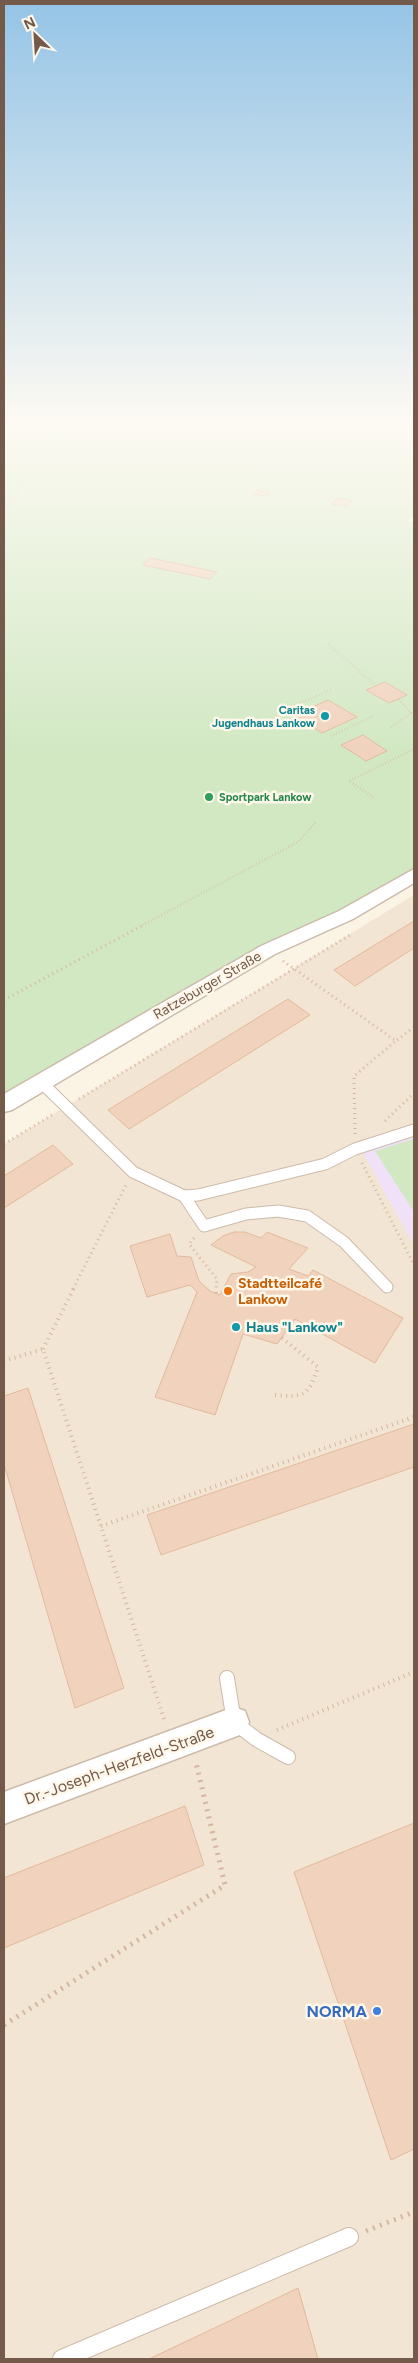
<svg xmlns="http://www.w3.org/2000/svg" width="418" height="2363" font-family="Figtree,sans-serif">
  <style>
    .residential { fill: #f3e5d3 }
    .education { fill: #f0e1f8 }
    .green { fill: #d1e8c3 }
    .water { fill: #badde4; stroke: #a0ccd5 }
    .building { fill: #f0d2bd; stroke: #e2ba9e }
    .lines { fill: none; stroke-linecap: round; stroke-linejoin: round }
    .service-far2-casing { stroke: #ccbbab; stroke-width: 13 }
    .service-far1-casing { stroke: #ccbbab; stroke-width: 16 }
    .service-casing { stroke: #ccbbab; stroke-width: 20 }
    .minor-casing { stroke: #ccbbab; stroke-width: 3 }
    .path-far4 { stroke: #d4b6a0; stroke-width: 2; stroke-dasharray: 0.5 2; stroke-linecap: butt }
    .path-far3 { stroke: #d4b6a0; stroke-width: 2.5; stroke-dasharray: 0.5 2.5; stroke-linecap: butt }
    .path-far2 { stroke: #d4b6a0; stroke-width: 3; stroke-dasharray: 1 4; stroke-linecap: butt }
    .path-far1 { stroke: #d4b6a0; stroke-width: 4; stroke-dasharray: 1 4.5; stroke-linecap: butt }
    .path { stroke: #d4b6a0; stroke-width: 5; stroke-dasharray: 2 5.5; stroke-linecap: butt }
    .service-far2 { stroke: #fff; stroke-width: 11 }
    .service-far1 { stroke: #fff; stroke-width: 14 }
    .service { stroke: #fff; stroke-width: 18 }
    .minor { fill: #fff; fill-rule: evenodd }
    .culture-dot { fill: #0f9aa8; stroke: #fef7ea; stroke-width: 2 }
    .leisure-dot { fill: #2e9e5b; stroke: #fef7ea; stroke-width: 2 }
    .food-dot { fill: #e8710a; stroke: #fef7ea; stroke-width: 2 }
    .shop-dot { fill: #3f7fe0; stroke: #fef7ea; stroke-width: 2 }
    .labels { text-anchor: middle; stroke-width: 5; stroke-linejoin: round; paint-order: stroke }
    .far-culture-label { font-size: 11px; font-weight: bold; fill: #0d838f; stroke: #fef7ea; text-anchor: end }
    .far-leisure-label { font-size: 11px; font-weight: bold; fill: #27864d; stroke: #fef7ea; text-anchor: start }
    .street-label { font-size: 14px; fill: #735a4b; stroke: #fef7ea }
    .food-label { font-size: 14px; font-weight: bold; fill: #c56008; stroke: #fef7ea; text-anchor: start }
    .culture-label { font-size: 14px; font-weight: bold; fill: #0d838f; stroke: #fef7ea; text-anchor: start }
    .near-street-label { font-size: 16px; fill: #735a4b; stroke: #fef7ea }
    .near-shop-label { font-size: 16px; font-weight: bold; fill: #366cbe; stroke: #fef7ea; text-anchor: end }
  </style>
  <rect width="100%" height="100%" fill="#fbf3e4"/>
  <path class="residential" d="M414,895v1464h-410v-1215z"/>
  <path class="education" d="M414,1133v112l-54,-97z"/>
  <g class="green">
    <path d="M4,425h28l4,8 10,5 33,-3 38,-10h142l7,3 148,-3v90l-6,6 6,1v353l-410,229z"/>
    <path d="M414,1139v73l-39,-61z"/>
  </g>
  <path class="water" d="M32,425h85c-18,7 -52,16 -71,13 -7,-2 -11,-7 -14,-13z"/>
  <g class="building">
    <path d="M257,490l13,3 -4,3 -14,-2z"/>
    <path d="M337,498l15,3 -5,5 -15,-2z"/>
    <path d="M150,558l67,14 -7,7 -67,-14z"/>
    <path d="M385,682l22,13 -18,8 -23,-13z"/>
    <path d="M328,700l29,17 -35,16 -28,-18z"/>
    <path d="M363,735l24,16 -21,10 -25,-16z"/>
    <path d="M414,921v27l-59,38 -21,-16z"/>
    <path d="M288,999l22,16 -181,114 -21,-19z"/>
    <path d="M53,1145l20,19 -69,44v-32z"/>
    <path d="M234,1232h11l16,6 6,-6 41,16 -19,21 19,7 5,-6 90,48 -28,45 -80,-44 -18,25 -34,-10 -28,81 -60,-18 42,-105 -7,-7 -43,12 -17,-51 40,-12 7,22 14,1 8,24 11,10 10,4 11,-21 17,-2 8,-5 -45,-22 12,-9z"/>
    <path d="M28,1388l96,300 -49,20 -71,-244v-68z"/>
    <path d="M414,1424v43l-253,88 -14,-40z"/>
    <path d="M185,1806l19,59 -200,83v-70z"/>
    <path d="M414,1823v326l-23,11 -97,-288z"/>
    <path d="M298,2288l20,71h-169l76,-36z"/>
  </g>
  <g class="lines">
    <defs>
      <g id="service-far2">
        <path d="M41,1082l92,90 51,24 14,-1 127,-31 30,-15 59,-19"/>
        <path d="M184,1196l20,30 42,-12 32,-3 29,5 37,26 43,45"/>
      </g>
      <path id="service-far1" d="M227,1678l7,44 22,17 32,18"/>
      <path id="service" d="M62,2359l287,-122"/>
      <g id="minor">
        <path d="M414,869v14l-61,36 -78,35 -263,156 -8,2v-18l257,-148 78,-35z"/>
        <path d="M234,1707l11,4 4,11 -4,11 -241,91v-32z"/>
      </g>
    </defs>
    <use href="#service-far2" class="service-far2-casing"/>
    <use href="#service-far1" class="service-far1-casing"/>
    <use href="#service" class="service-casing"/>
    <use href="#minor" class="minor-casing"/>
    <path class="path-far4" d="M4,507l7,-4 20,-38 -6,-28 -7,-6 -2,-6"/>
    <g class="path-far3">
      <path d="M328,644l48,42"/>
      <path d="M286,709l45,-19"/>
      <path d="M391,727l20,-14 -13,-14"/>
      <path d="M331,736l42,-20"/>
      <path d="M373,797l-24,-16 65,-32"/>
      <path d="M143,925l155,-83 18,-20"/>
    </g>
    <g class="path-far2">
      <path d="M283,961l113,80 18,-14"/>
      <path d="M4,1000l141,-76"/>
      <path d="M79,1099l271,-164"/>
      <path d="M385,1121l29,-28"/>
      <path d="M355,1134l-1,-58 42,-35"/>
      <path d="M4,1144l48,-29"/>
      <path d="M362,1163l52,102"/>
      <path d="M194,1238l-5,6 28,35 -1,10"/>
      <path d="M73,1289l53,-104"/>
    </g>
    <g class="path-far1">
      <path d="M216,1293v-5"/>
      <path d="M43,1349l31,-61"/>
      <path d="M4,1361l39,-12 122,373"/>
      <path d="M275,1395c29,3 34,0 43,-28l-36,-29"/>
      <path d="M101,1526l313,-109"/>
      <path d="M277,1730l137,-58"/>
    </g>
    <g class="path">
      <path d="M4,2025l221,-140 -29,-122"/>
      <path d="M366,2231l48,-19"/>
    </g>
    <use href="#service-far2" class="service-far2"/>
    <use href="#service-far1" class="service-far1"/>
    <use href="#service" class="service"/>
    <use href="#minor" class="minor"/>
  </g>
  <linearGradient id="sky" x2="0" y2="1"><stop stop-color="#95c4e6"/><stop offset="0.56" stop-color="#fdfaf3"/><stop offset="1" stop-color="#fdfaf3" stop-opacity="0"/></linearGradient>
  <rect width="418" height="756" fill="url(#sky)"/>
  <g class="culture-dot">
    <circle cx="325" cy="716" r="5"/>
    <circle cx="236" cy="1327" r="5"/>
  </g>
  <circle class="leisure-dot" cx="209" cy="797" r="5"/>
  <circle class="food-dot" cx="228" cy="1291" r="5"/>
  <circle class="shop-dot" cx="377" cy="2011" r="5"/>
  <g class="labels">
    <g class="far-culture-label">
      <text x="315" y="714">Caritas<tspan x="315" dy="13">Jugendhaus Lankow</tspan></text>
    </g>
    <g class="far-leisure-label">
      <text x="219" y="801">Sportpark Lankow</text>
    </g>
    <g class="street-label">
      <text transform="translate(207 985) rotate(-30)" y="5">Ratzeburger Straße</text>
    </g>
    <g class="food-label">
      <text x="238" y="1288">Stadtteilcafé<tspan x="238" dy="16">Lankow</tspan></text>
    </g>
    <g class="culture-label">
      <text x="246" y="1332">Haus "Lankow"</text>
    </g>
    <g class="near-street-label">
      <text transform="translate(119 1765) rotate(-20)" y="6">Dr.-Joseph-Herzfeld-Straße</text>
    </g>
    <g class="near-shop-label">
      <text x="367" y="2017">NORMA</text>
    </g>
  </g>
  <rect width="418" height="2363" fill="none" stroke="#735a4b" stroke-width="10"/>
  <g transform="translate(35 35) rotate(335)" stroke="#fef7ea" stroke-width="4" paint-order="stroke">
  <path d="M0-4L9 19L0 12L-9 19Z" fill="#735a4b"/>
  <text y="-8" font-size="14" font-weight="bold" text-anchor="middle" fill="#735a4b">N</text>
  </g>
</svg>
